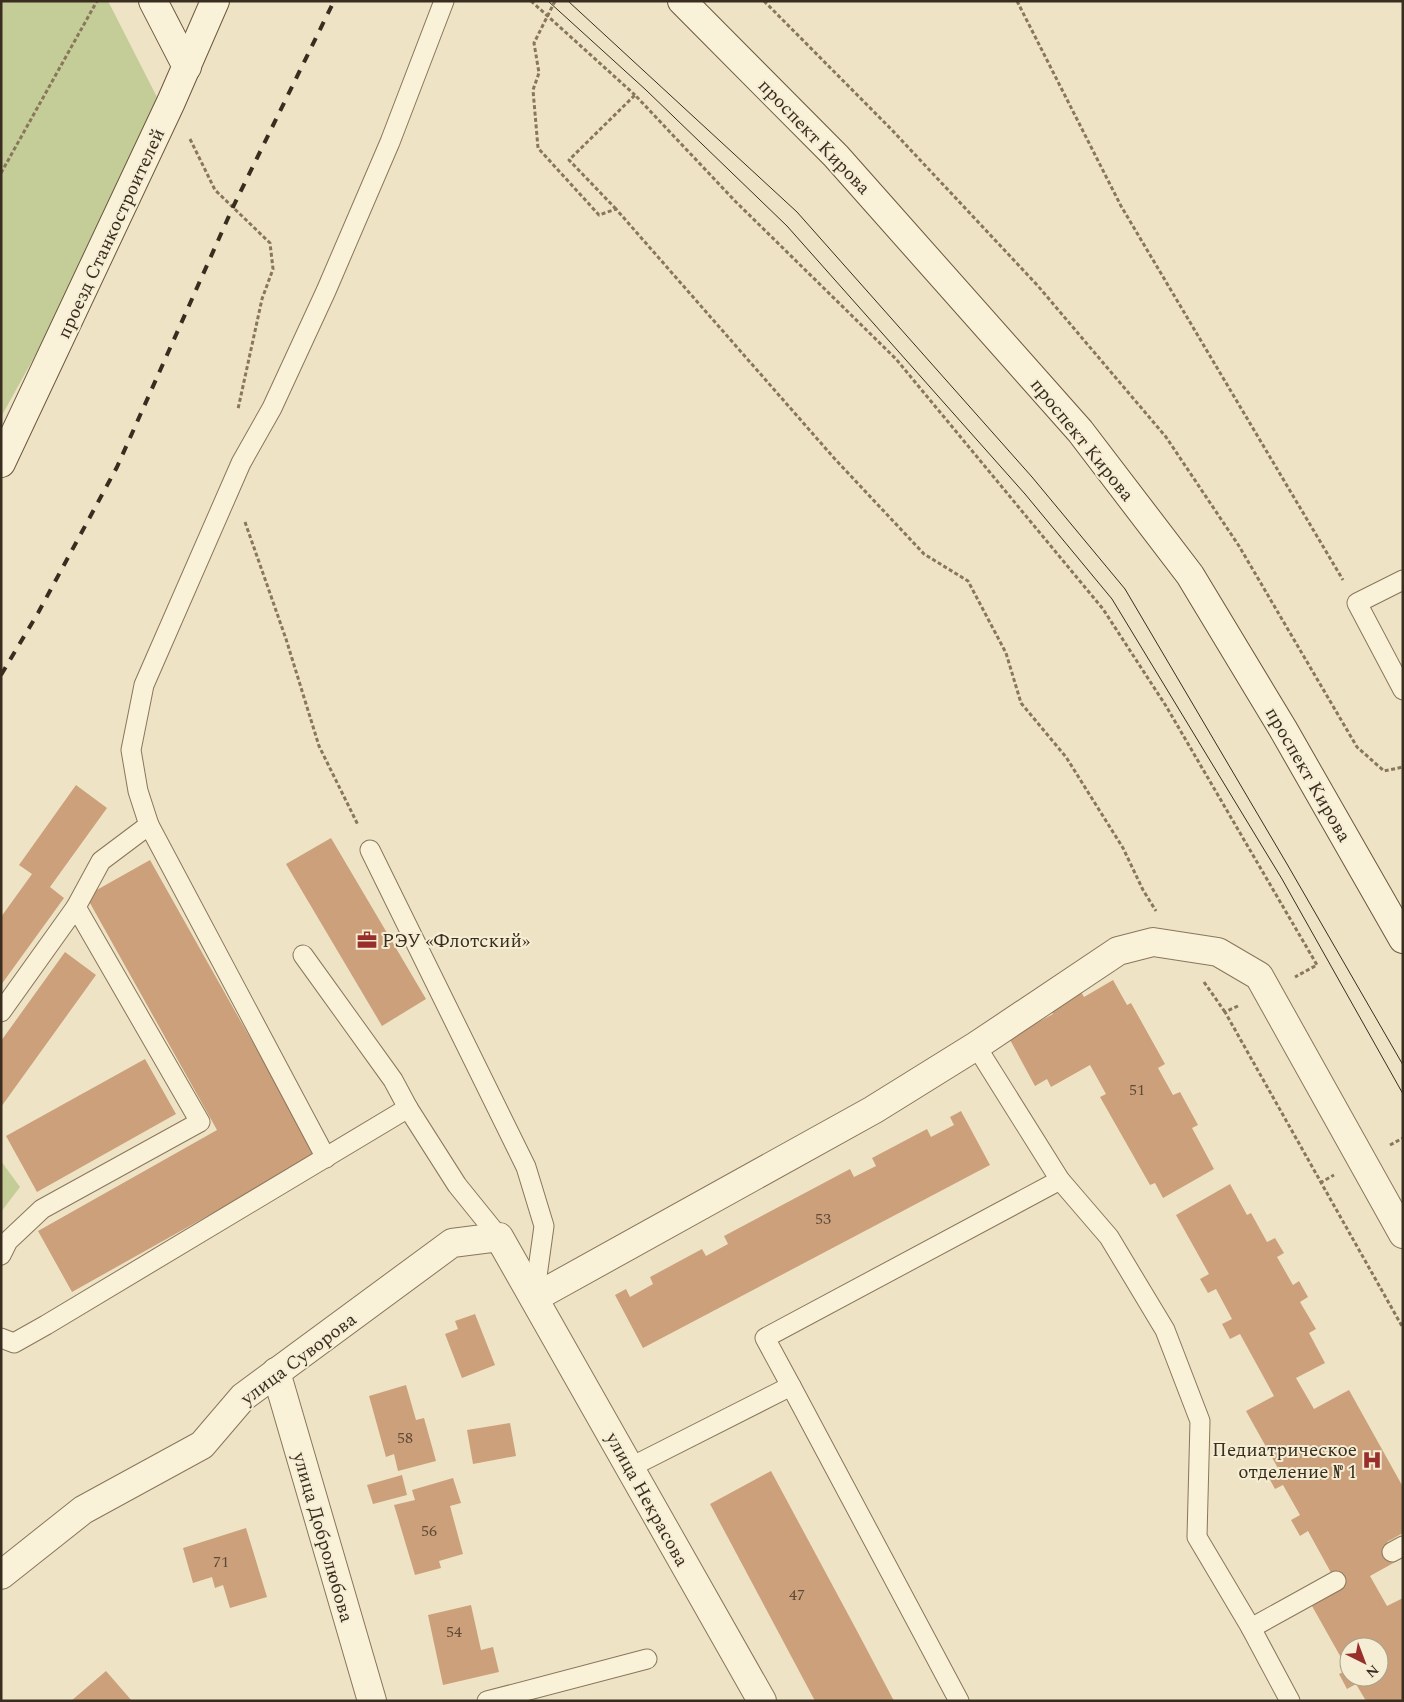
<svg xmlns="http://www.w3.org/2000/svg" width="1404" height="1702" font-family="Spectral,serif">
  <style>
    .green { fill: #c4cd98 }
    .building { fill: #cca07b; fill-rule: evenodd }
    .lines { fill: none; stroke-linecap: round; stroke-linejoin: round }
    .lane-casing { stroke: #89765b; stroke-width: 21 }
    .street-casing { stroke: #89765b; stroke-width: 30 }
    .secondary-casing { stroke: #6b573e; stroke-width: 30 }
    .path { stroke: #89765b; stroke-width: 3; stroke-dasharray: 4 2.5; stroke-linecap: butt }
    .lane { stroke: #f9f1d8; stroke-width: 19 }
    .street { stroke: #f9f1d8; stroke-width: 28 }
    .secondary { stroke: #f9f1d8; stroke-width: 28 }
    .tram { stroke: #392d1f; stroke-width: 1 }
    .rail { stroke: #392d1f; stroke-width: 4; stroke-dasharray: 9 9; stroke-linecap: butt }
    .path-bridge { stroke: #89765b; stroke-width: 3; stroke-dasharray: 4 2.5; stroke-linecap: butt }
    .labels { text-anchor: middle; stroke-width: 4; stroke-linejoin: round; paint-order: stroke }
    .number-label { font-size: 16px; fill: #5e4a36 }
    .street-label { font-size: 19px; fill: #392d1f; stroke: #f6eed4 }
    .poi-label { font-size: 19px; fill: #392d1f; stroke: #f6eed4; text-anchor: start }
  </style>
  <rect width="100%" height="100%" fill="#eee4c5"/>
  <g class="green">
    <path d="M1,1h107l54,106 -115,227 -46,83z"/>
    <path d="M1,1161l19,26 -19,25z"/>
  </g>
  <g class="building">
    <path d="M76,785l31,23 -57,79 14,11 -63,87v-68l31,-43 -13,-9z"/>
    <path d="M331,838l95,161 -44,27 -96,-162z"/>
    <path d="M150,860l166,295 -244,137 -34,-61 179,-101 -131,-234z"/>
    <path d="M65,952l31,23 -95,132v-66z"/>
    <path d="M1113,980l14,25 4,-2 34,61 -7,4 15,27 7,-3 18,33 -6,3 22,41 -51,29 -8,-15 -5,2 -50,-88 6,-3 -16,-29 -39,22 -4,-8 -12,7 -26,-48 44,-24 -4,-6 31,-18 4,7z"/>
    <path d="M145,1059l31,55 -139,78 -31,-56z"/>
    <path d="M961,1111l29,54 -347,183 -28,-53 11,-6 4,8 23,-13 -3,-7 52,-28 4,7 22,-12 -4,-8 126,-67 4,8 22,-11 -4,-8 55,-29 4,8 23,-12 -4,-8z"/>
    <path d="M1230,1184l17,31 4,-2 16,29 8,-4 9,15 -7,4 16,28 6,-4 9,16 -8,5 16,27 -7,4 16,30 -29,15 18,31 35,-19 54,97v46l-16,9 10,19 -27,15 17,30 16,-8v103h-37l-10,-17 -9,5 -8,-15 9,-4 -36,-64 28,-17 -32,-58 -8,5 -9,-16 9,-5 -17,-30 -8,4 -7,-13 11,-6 -33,-59 28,-15 -34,-62 -10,5 -8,-15 10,-5 -16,-30 -8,4 -8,-14 9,-5 -33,-59zM1349,1647h30v30h-30z"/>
    <path d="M475,1314l20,51 -33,13 -17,-44 13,-5 -3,-8z"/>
    <path d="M406,1385l10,35 8,-2 12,43 -38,10 -4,-17 -8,3 -17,-61z"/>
    <path d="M510,1423l6,33 -43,8 -6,-34z"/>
    <path d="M771,1471l85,158 38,72h-79l-105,-197z"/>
    <path d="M402,1475l5,20 -34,9 -6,-19z"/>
    <path d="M453,1478l8,25 -11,3 13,48 -24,7 2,7 -26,7 -21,-70 21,-5 -3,-10z"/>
    <path d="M246,1528l21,69 -37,11 -7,-23 -8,3 -3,-11 -19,6 -10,-35z"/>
    <path d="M471,1605l10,45 12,-3 6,25 -56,13 -15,-70z"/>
    <path d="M106,1671l26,30h-61z"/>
  </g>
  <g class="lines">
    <defs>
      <g id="lane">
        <path d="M1403,580l-46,23 46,87"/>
        <path d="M149,825l-11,-34 -7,-41 13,-65 97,-222 31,-55 54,-117 64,-149 54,-141"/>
        <path d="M370,850l156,317 18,59 -10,72"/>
        <path d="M76,907l25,-46 48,-36 177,333"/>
        <path d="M303,955l90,125 15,28 49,77 42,52"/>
        <path d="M1,1012l75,-105 124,215 -158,87 -34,32 -7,14"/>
        <path d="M976,1046l84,134 49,57 56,93 35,91 -3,116 54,91 39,73"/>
        <path d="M1,1338l13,5 32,-18 362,-217"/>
        <path d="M791,1386l168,315"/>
        <path d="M631,1467l160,-81 -26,-48 295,-158"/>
        <path d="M1392,1552l11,-6"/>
        <path d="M1251,1628l85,-47"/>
        <path d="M487,1701l160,-42"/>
      </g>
      <g id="street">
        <path d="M534,1298l339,-188 103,-64 142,-95 35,-9 65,10 41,24 144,258"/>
        <path d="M276,1372l96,329"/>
        <path d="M1,1575l82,-65 119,-65 41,-48 209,-154 47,-6 263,464"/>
      </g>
      <g id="secondary">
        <path d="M153,1l34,66"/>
        <path d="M682,1l154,155 244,275 110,144 93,154 120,210"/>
        <path d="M1,463l170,-361 44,-101"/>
      </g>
    </defs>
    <use href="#lane" class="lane-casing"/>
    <use href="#street" class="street-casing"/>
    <use href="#secondary" class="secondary-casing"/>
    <g class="path">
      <path d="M555,1l-21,42 5,30 -6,17 5,58 61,67 17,-6 218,249 90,96 44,27 38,72 15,50 45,54 57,91 20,42 13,21"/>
      <path d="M764,1l128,129 146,156 128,151 73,109 118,201 27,24 19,-4"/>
      <path d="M1017,1l104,205 222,374"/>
      <path d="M190,139l25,51 55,53 3,26 -11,30 -24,110"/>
      <path d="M1,173l96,-172"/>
      <path d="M616,209l-47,-49 66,-65 100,106 161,158 207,250 63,97 151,259 -22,12"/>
      <path d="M245,522l41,117 33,107 39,79"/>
      <path d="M1204,982l21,30"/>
      <path d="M1238,1006l-13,6 178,316"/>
      <path d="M1390,1145l13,-7"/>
      <path d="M1320,1183l14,-8"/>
    </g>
    <use href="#lane" class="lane"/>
    <use href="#street" class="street"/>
    <use href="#secondary" class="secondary"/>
    <g class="tram">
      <path d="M548,1l98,89 141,136 238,268 87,105 170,280 121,215"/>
      <path d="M568,1l229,211 235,265 93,112 162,275 116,201"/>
    </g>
    <path class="rail" d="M1,675l37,-62 79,-146 116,-260 101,-206"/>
    <path class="path-bridge" d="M531,1l104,94"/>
  </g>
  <defs>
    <symbol id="office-bare" viewBox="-9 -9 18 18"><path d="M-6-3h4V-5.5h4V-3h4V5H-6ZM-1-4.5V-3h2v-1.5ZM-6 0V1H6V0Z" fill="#982f2b" stroke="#f6eed4" stroke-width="2.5" paint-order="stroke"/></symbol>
    <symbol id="hospital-bare" viewBox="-9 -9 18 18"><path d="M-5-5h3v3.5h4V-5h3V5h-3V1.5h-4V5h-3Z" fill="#982f2b" stroke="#f6eed4" stroke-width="2.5" paint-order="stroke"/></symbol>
  </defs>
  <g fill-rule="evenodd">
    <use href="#office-bare" x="353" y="926" width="28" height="28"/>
    <use href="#hospital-bare" x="1358" y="1446" width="28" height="28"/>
  </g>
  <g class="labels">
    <g class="number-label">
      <text x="1137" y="1095">51</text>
      <text x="823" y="1224">53</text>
      <text x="405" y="1443">58</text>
      <text x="429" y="1536">56</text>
      <text x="221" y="1567">71</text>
      <text x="797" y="1600">47</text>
      <text x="454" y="1637">54</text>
    </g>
    <g class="street-label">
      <text transform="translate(815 136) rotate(46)" y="7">проспект Кирова</text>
      <text transform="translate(110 233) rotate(-65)" y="7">проезд Станкостроителей</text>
      <text transform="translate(1083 439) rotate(51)" y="7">проспект Кирова</text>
      <text transform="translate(1309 774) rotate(60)" y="7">проспект Кирова</text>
      <text transform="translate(298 1358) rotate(-37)" y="7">улица Суворова</text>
      <text transform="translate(648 1499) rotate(61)" y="7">улица Некрасова</text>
      <text transform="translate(324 1537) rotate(74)" y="7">улица Добролюбова</text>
    </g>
    <g class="poi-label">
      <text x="382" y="947">РЭУ «Флотский»</text>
      <text x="1357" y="1456" text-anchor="end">Педиатрическое<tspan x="1357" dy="22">отделение № 1</tspan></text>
    </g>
  </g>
  <rect width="1404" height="1702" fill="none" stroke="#392d1f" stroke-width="5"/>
  <g transform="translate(1364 1662) rotate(138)"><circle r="24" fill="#f6eed4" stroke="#aaa18c"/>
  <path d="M0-4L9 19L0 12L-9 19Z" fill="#982f2b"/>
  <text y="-8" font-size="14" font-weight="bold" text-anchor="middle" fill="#392d1f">N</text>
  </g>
</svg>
